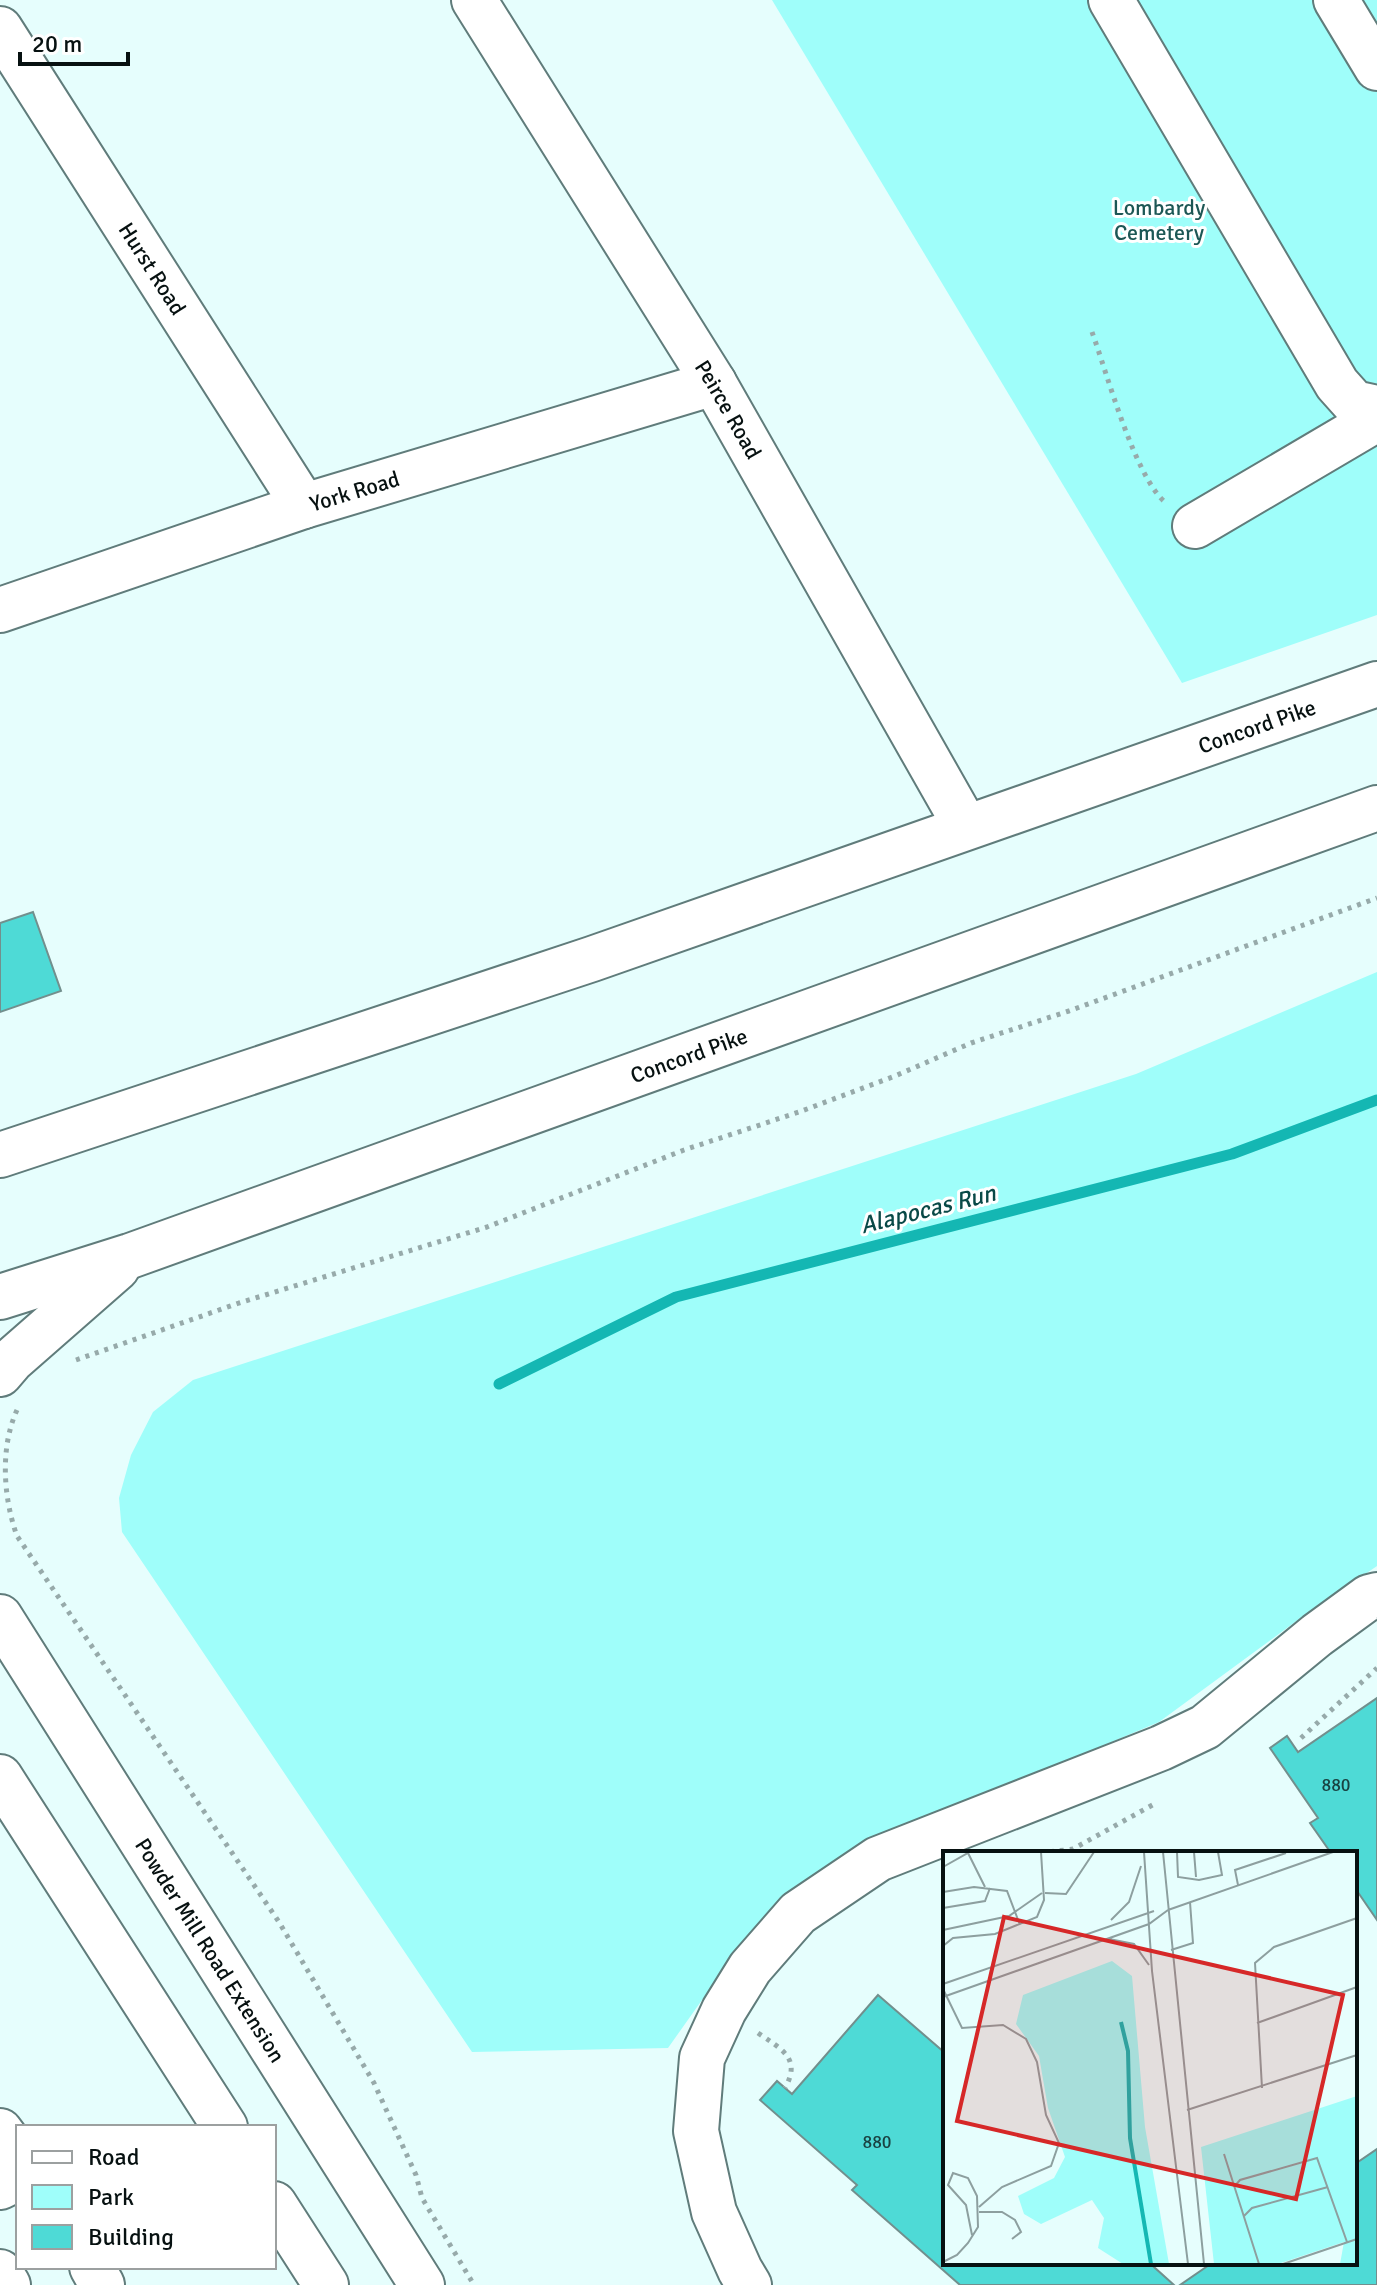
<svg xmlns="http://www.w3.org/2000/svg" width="1377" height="2285" font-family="Signika,sans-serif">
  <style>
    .green { fill: #9ffefa }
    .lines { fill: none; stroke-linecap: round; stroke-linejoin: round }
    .stream { stroke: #14b7b3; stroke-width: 11 }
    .building { fill: #4edad6; stroke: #728f8d; stroke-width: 2 }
    .minor-casing { stroke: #607c7b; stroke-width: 48 }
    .highway-casing { stroke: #607c7b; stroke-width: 48 }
    .path { stroke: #97aaaa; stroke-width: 5; stroke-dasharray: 4 6; stroke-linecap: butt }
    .minor { stroke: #fff; stroke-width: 44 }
    .highway { stroke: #fff; stroke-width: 44 }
    .labels { text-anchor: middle; stroke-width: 6; stroke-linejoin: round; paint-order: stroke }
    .number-label { font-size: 18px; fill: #194342 }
    .park-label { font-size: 22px; fill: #1c5755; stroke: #fff }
    .street-label { font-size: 22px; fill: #071111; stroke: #fff }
    .water-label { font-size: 24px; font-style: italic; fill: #094947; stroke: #fff }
    .inset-river { fill: none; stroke: #14b7b3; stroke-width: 4 }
    .inset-road { fill: none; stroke: #8d9f9f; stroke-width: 2 }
    .view { fill: #d62828; fill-opacity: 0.15; stroke: #d62828; stroke-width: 4 }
    .inset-edge { fill: none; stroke: #071111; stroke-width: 4 }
  </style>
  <rect width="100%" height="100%" fill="#e6fefd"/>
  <g class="green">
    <path d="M772,0h605v615l-195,68z"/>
    <path d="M1377,972v594l-82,56 -136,100 -316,133 -58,44 -83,101 -34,48 -196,4 -350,-520 -3,-34 12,-43 22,-43 40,-32 943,-306z"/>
  </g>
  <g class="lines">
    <path class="stream" d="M499,1384l177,-87 556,-143 145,-54"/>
  </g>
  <g class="building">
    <path d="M33,912l28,79 -61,21v-89z"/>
    <path d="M1377,1698v222l-22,-32v-35h-24l-21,-30 8,-5 -48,-70 17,-12 11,16z"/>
    <path d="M878,1995l67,58v210h212l-3,4 20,18h-214l-108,-95 5,-5 -97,-85 17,-19 15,13z"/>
    <path d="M1377,2149v136h-197l32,-22h143v-99z"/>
  </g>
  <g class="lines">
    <defs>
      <g id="minor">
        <path id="s1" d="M474,0l240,383 252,444"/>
        <path d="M1111,0l226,384 17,19 23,5"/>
        <path d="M1336,0l41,68"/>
        <path id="s2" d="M0,29l304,477"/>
        <path d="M1195,526l182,-107"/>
        <path id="s3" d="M0,610l304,-104 410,-123"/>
        <path d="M0,2131l18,24"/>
        <path d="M0,2187l18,-9"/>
        <path d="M92,2267l10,18"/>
        <path d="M0,2272l8,13"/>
        <path d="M749,2285l-9,-15 -26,-58 -18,-81 6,-73 22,-48 26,-42 48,-55 80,-54 283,-111 44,-21 112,-92 52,-38 8,-2"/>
      </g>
      <g id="highway">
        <path id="s4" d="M0,1155l592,-196 785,-275"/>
        <path id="s5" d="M0,1297l130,-41 1247,-448"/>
        <path d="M0,1374l12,-14 105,-92"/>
        <path id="s6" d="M0,1617l422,668"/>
        <path d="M0,1777l225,350"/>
        <path d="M274,2204l52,81"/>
      </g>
    </defs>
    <use href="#minor" class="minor-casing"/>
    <use href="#highway" class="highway-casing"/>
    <g class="path">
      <path d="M1092,332c15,41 43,146 74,171"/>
      <path d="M76,1360l163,-57 248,-76 197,-77 115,-38 96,-36 76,-33 98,-32 308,-113"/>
      <path d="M17,1410c-17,37 -14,87 0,126l262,386 95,161 42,92 6,23 52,87"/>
      <path d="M1301,1738l76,-70"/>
      <path d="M1040,1853l33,-4 83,-46"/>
      <path d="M758,2033c23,16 44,25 27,55"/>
    </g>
    <use href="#minor" class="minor"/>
    <use href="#highway" class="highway"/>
  </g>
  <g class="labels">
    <g class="number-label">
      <text x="1336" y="1791">880</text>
      <text x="877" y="2148">880</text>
    </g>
    <g class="park-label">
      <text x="1159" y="215">Lombardy<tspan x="1159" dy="25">Cemetery</tspan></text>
    </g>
    <g class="street-label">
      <text dy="8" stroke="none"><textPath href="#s2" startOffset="284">Hurst Road</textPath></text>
      <text dy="8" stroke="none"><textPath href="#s1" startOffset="482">Peirce Road</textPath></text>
      <text dy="8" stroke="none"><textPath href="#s3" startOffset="374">York Road</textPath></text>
      <text dy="8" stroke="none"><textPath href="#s4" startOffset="1328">Concord Pike</textPath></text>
      <text dy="8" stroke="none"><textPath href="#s5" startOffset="730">Concord Pike</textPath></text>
      <text dy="8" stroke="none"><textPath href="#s6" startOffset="394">Powder Mill Road Extension</textPath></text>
    </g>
    <g class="water-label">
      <text transform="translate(928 1209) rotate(-14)" y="8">Alapocas Run</text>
    </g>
  </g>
  <g transform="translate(943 1851)">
    <rect width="414" height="414" fill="#e6fefd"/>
    <path d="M169,110l20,15 13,151 24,137h-46l-25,-16 6,-30 -12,-18 -51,24 -17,-10 -6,-18 36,-18 11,-21 -17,-49 -9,-52 -23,-32 7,-29zM414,245v168h-17l4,-22 -63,21 -67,1 -13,-117z" fill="#9ffefa"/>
    <path class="inset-river" d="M178,171l7,29 2,87 21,126"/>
    <path class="inset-road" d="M201,1l8,119 36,293M220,1l41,412M234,1l1,25 21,3 23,-5 -4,-23M251,1l2,25M0,16l25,-14 17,34M295,34l-3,-15 51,-17M0,41l31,-5 33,4 13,34M102,42l21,1 28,-42M0,57l42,-7 5,-13M225,59l165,-58M168,69l18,-18 12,-36M0,79l66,-14 33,-23M166,88l25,5 15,21M0,95l10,-8 42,-4 42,-17 7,-17 -3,-48M228,99l22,-7 -3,-41M0,133l211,-73M0,138l19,39 41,-3 23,14 11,23 9,53 13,28 -8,23 -49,21 -23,20M0,146l206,-73 19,-14M314,172l100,-36M319,237l-7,-125 19,-16 83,-29M244,259l170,-55M281,303l35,110M414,328v30M291,336l6,-7 77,-22 30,84M36,361h23l13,8 6,12 -9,7M301,365l8,-8 76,-21M0,411l14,-7 11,-12 10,-16 -1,-31 -9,-18 -15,-5 -5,12 18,20 6,30M340,413l74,-25"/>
    <path class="view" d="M61,66l339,78 -47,204 -339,-78z"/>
    <rect width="414" height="414" class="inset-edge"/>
  </g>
  <rect x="16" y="2125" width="260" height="144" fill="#ffffff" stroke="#9ca0a0" stroke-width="2"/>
  <rect x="32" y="2151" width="40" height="12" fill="#ffffff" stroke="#9ca0a0" stroke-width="2"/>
  <text x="88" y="2165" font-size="24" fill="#071111">Road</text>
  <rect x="32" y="2185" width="40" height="24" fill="#9ffefa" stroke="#9ca0a0" stroke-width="2"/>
  <text x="88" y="2205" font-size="24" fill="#071111">Park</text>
  <rect x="32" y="2225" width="40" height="24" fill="#4edad6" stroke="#9ca0a0" stroke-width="2"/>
  <text x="88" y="2245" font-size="24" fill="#071111">Building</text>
  <path d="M20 52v12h108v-12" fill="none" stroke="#071111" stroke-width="4"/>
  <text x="32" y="52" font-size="24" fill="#071111" stroke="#ffffff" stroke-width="6" paint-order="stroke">20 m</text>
</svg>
